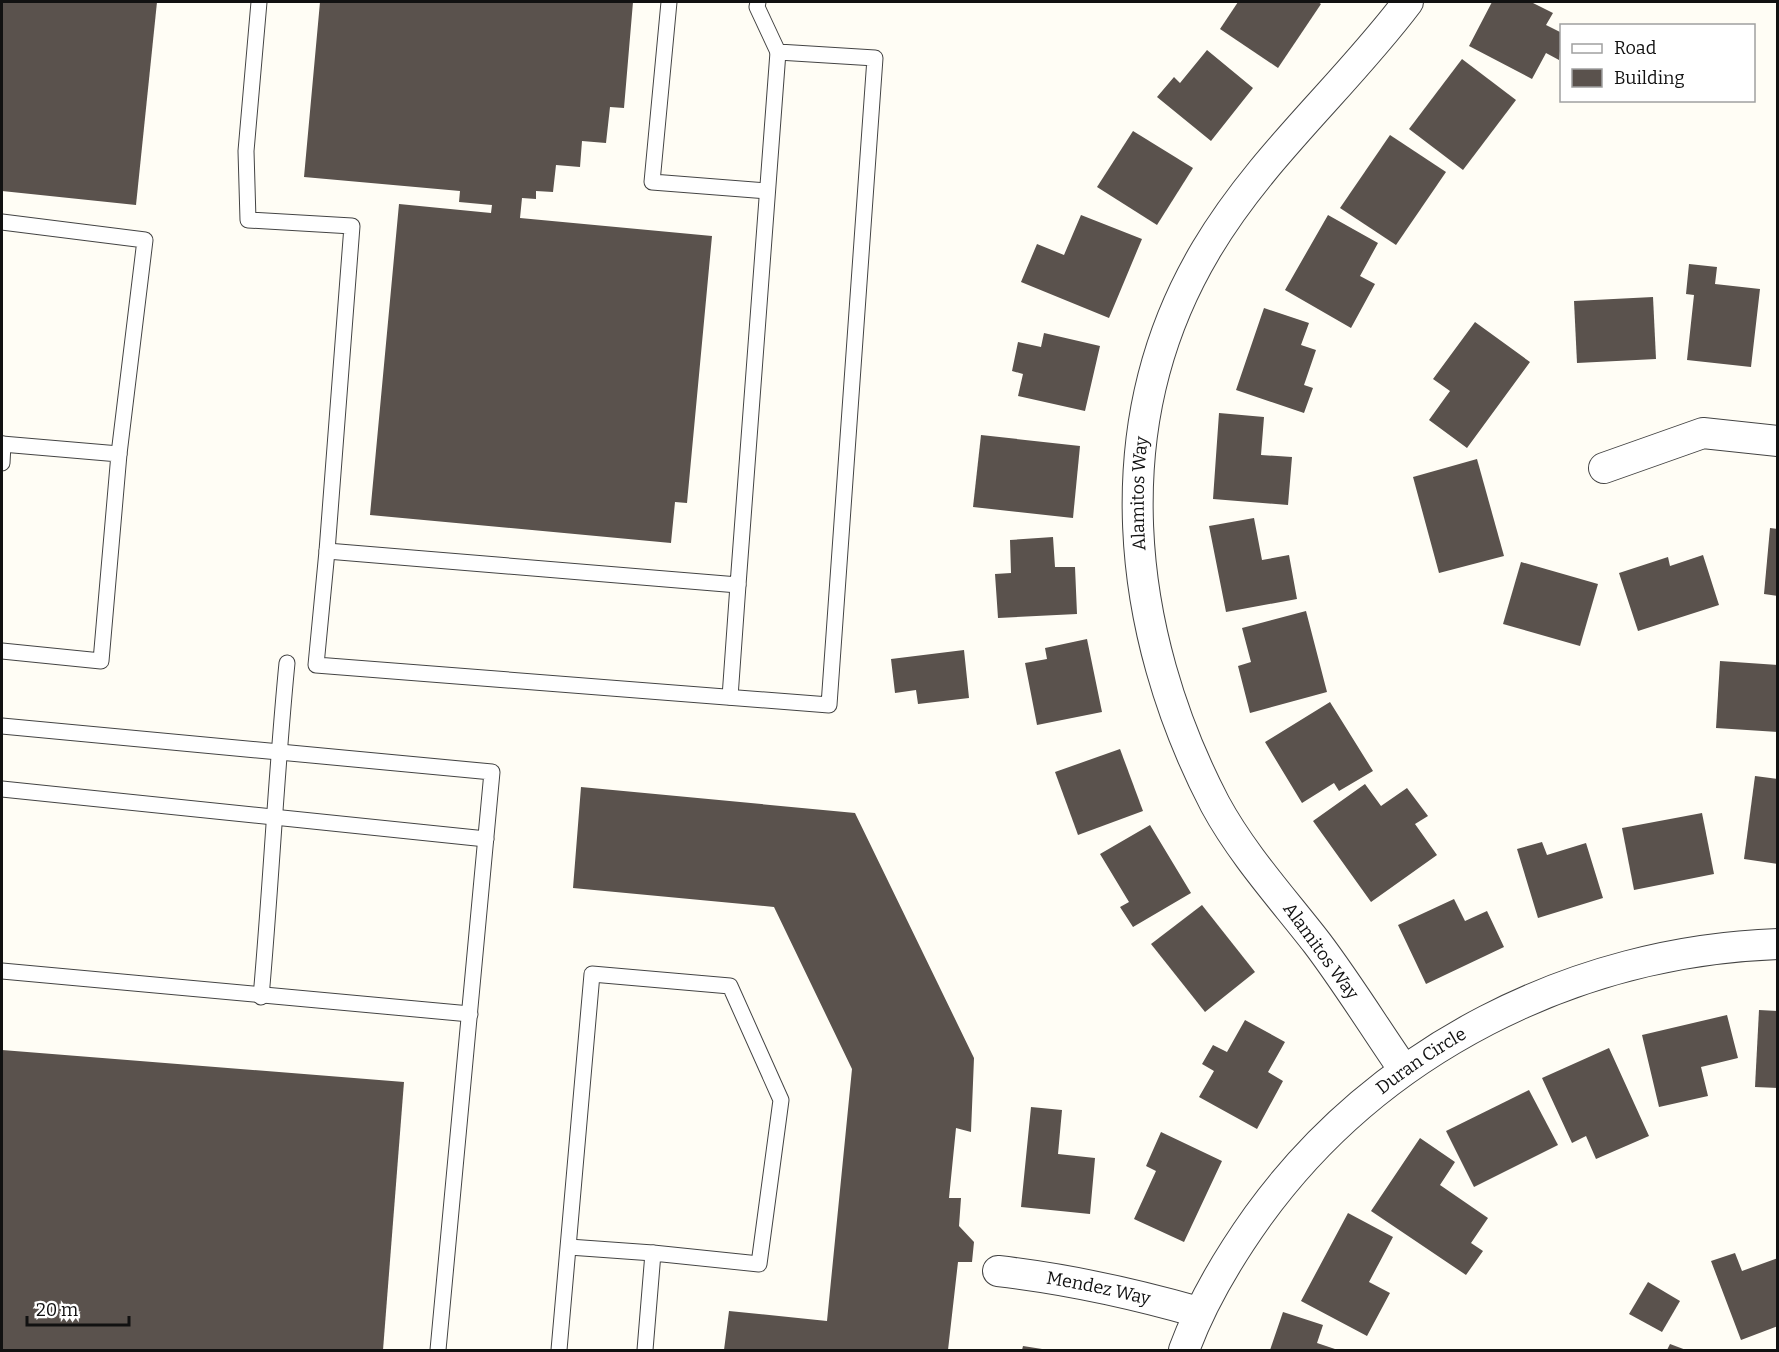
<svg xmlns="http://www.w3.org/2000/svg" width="1779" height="1352" font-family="Bitter,serif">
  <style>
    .building { fill: #5a524d }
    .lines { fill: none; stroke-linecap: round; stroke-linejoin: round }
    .service-casing { stroke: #444; stroke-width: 17 }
    .minor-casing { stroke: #444; stroke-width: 32 }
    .service { stroke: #fff; stroke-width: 15 }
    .minor { stroke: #fff; stroke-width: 30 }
    .labels { text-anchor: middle; stroke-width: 6; stroke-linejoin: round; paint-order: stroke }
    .street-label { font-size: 18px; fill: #111; stroke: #fff }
  </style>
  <rect width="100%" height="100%" fill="#fffdf5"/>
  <g class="building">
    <path d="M2,2h155l-21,203 -134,-14z"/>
    <path d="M320,2h313l-9,106 -14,-1 -4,36 -24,-2 -2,26 -24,-2 -3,27 -17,-1v8l-14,-1 -2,20 192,18 -25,267 -12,-1 -4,41 -301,-28 29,-311 92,9 1,-8 -33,-3 1,-11 -156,-14z"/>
    <path d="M1238,2h80l3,2 -43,64 -58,-39z"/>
    <path d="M1492,2h39l22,11 -7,12 16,8 -3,27 -13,-7 -14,26 -63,-33z"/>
    <path d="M1207,50l46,38 -42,53 -54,-44 17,-20 6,6z"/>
    <path d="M1462,59l54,41 -53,70 -54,-41z"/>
    <path d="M1133,131l60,37 -36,57 -60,-38z"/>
    <path d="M1390,135l56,37 -50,73 -56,-37z"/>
    <path d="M1081,215l61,24 -33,79 -88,-36 16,-38 27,11z"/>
    <path d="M1328,215l50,28 -18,33 15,8 -24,44 -66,-38z"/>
    <path d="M1689,264l28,3 -2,17 45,5 -9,78 -64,-7 7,-65 -8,-1z"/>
    <path d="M1653,297l3,62 -79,4 -3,-62z"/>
    <path d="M1264,308l45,15 -8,22 15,5 -12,35 9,3 -9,25 -68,-23z"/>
    <path d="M1475,322l55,40 -63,86 -38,-28 21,-29 -17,-12z"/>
    <path d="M1044,333l56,13 -15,65 -67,-15 5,-22 -11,-3 6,-29 23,5z"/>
    <path d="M1219,413l45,4 -3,38 31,2 -4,48 -75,-6z"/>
    <path d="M981,435l99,11 -7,72 -100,-11z"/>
    <path d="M1477,459l27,97 -65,17 -26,-96z"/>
    <path d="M1254,518l8,42 27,-5 8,44 -71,13 -17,-86z"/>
    <path d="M1770,528l8,1v67l-14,-2z"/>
    <path d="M1053,537l2,30h20l2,47 -79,4 -3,-44 16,-1 -1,-33z"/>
    <path d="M1703,555l16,50 -81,26 -19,-58 49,-16 2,9z"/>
    <path d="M1521,562l77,22 -18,62 -77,-22z"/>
    <path d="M1306,611l21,81 -77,21 -12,-47 13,-4 -9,-34z"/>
    <path d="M1087,639l15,73 -65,13 -12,-62 22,-4 -2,-11z"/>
    <path d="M964,650l5,48 -51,6 -2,-14 -21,3 -4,-34z"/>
    <path d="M1720,661l58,4v67l-62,-4z"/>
    <path d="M1330,702l43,69 -34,20 -5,-8 -32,20 -37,-61z"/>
    <path d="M1120,749l23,62 -65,24 -23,-63z"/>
    <path d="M1755,776l23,3v85l-34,-5z"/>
    <path d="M1365,784l16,22 26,-18 21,28 -13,8 22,31 -66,47 -58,-81z"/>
    <path d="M581,787l274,26 119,245 -3,74 -15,-4 -7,70h12l-2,28 15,16 -2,20h-14l-10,88h-224l5,-39 98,10 25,-252 -78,-162 -201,-19z"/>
    <path d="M1702,813l12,61 -80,16 -12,-62z"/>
    <path d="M1150,825l41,68 -58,34 -13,-20 9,-5 -29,-48z"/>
    <path d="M1542,842l5,13 39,-12 17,55 -65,20 -21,-69z"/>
    <path d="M1454,899l11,22 22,-10 17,36 -78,37 -28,-59z"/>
    <path d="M1202,905l53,67 -50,40 -54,-68z"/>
    <path d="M1759,1010l19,1v77l-23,-1z"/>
    <path d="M1727,1015l11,43 -37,9 7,29 -49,11 -17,-72z"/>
    <path d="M1245,1020l40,22 -17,30 15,9 -26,48 -58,-32 15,-26 -12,-7 11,-19 14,7z"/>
    <path d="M1609,1048l40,88 -53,23 -10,-23 -14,7 -30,-65z"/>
    <path d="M2,1050l402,32 -21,268h-381z"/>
    <path d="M1529,1090l29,55 -84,42 -28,-56z"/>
    <path d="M1031,1107l31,3 -4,44 37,4 -5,56 -69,-7z"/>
    <path d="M1161,1132l61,29 -38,81 -50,-23 22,-48 -10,-5z"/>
    <path d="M1420,1138l35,24 -15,23 48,33 -17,25 12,8 -17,24 -95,-64z"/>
    <path d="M1348,1213l45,24 -24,45 21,11 -23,43 -66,-35z"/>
    <path d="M1735,1253l7,18 36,-13v68l-37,14 -30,-79z"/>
    <path d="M1648,1282l32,19 -18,31 -33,-18z"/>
    <path d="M1283,1312l40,13 -6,18 21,7h-68z"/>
    <path d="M1670,1344l16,6h-19z"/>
    <path d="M1023,1346l19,3v1h-20z"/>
  </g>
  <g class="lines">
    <defs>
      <g id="service">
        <path d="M259,2l-13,149 2,69 104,6 -25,325 -11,114 513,40 46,-647 -97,-6 -21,-45 1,-5"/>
        <path d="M669,2l-17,180 114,9"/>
        <path d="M2,222l143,18 -26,214"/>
        <path d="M2,444l117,10 -18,207 -99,-10"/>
        <path d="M2,463l1,-19"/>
        <path d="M327,551l411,34 40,-533"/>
        <path d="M730,697l8,-112"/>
        <path d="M2,726l490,46 -54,578"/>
        <path d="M2,789l484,50"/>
        <path d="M2,971l468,43"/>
        <path d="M261,997c10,-111 15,-223 26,-334"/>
        <path d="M569,1247l84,6"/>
        <path d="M559,1350l33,-376 138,12 51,114 -22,164 -106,-11 -8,97"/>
      </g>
      <g id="minor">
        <path d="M1604,468l99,-35 75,8"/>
        <path id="s1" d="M1404,1070c-29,-42 -56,-86 -87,-127 -35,-45 -75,-89 -102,-139 -90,-173 -112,-381 -9,-554 55,-93 138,-163 202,-248"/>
        <path id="s2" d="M998,1271c69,8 134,22 200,41"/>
        <path id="s3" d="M1184,1350c18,-49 44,-92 74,-134 120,-166 316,-265 520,-272"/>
      </g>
    </defs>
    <use href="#service" class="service-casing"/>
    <use href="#minor" class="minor-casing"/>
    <use href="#service" class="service"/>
    <use href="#minor" class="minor"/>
  </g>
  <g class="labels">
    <g class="street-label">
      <text dy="6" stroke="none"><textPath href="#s1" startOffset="650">Alamitos Way</textPath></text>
      <text transform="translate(1321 951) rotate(54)" y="6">Alamitos Way</text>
      <text dy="6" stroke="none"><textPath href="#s3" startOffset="380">Duran Circle</textPath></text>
      <text dy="6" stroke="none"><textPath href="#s2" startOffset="102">Mendez Way</textPath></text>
    </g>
  </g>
  <rect width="1779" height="1352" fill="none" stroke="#111111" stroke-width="6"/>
  <rect x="1560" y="24" width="195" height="78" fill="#ffffff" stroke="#a0a0a0" stroke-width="1.5"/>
  <rect x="1572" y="44" width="30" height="9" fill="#ffffff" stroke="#a0a0a0" stroke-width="1.5"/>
  <text x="1614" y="54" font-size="18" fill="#111111">Road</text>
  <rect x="1572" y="69" width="30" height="18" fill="#5a524d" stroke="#a0a0a0" stroke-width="1.5"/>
  <text x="1614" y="84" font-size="18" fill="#111111">Building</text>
  <path d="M27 1316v9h102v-9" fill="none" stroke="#111111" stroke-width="3"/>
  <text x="36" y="1316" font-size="18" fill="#111111" stroke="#ffffff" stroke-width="4.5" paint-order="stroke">20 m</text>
</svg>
